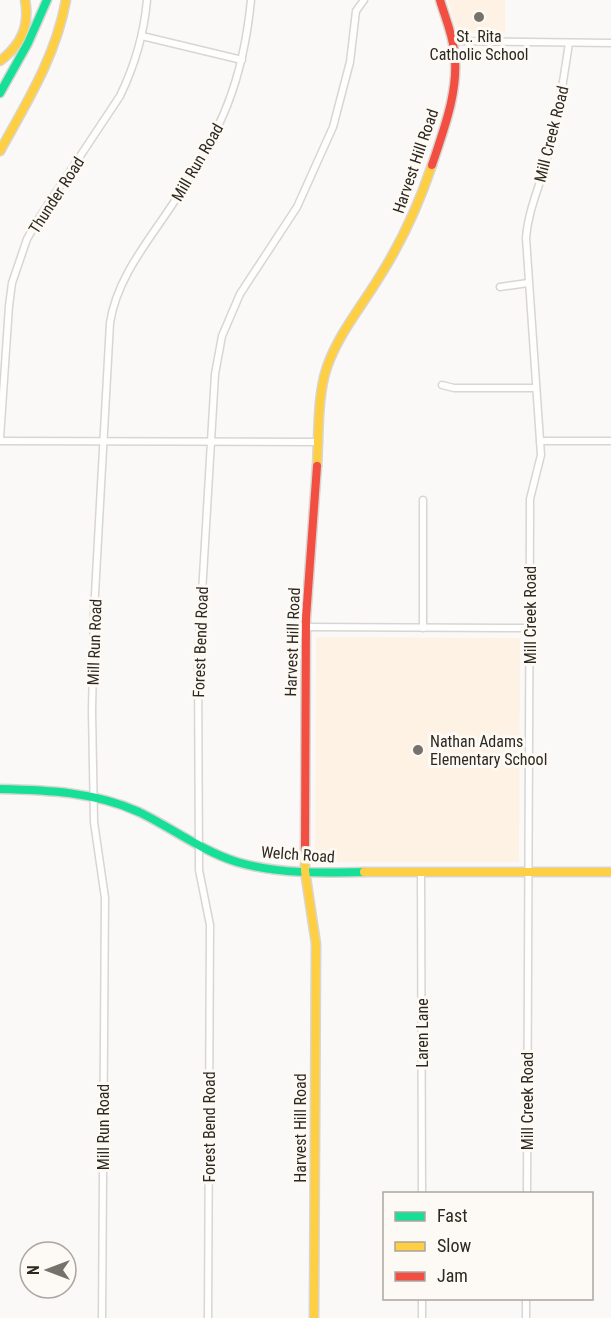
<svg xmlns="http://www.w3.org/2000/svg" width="611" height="1318" font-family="'Roboto Condensed',sans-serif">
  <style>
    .built { fill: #fdf2e4 }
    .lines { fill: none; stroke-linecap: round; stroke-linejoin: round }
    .street-casing { stroke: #d9d5d0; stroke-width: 9 }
    .fast-casing { stroke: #d9d5d0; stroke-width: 11 }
    .slow-casing { stroke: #d9d5d0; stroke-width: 11 }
    .jam-casing { stroke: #d9d5d0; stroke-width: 11 }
    .street { stroke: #fefefe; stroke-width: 6 }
    .fast { stroke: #16e098; stroke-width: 8 }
    .slow { stroke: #ffcf43; stroke-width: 8 }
    .jam { stroke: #f24e42; stroke-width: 8 }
    .poi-dot { fill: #76716b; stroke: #fdf9f5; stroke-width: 2 }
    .labels { text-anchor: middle; stroke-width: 6; stroke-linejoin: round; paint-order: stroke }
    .poi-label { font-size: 16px; fill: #2e281f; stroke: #fdf9f5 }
    .street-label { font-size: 16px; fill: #2e281f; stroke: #fdf9f5 }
  </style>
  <rect width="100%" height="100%" fill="#fbf9f7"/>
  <g class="built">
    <path d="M448,0h57v33h-48z"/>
    <path d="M316,637l204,1 -1,224h-204z"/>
  </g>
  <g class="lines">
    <defs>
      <g id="street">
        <path d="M142,36l100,24"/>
        <path d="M452,41l159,2"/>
        <path d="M500,287l28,-4"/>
        <path d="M442,385l12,3h82"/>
        <path d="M0,438l9,-132 3,-23 15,-44 12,-21 81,-122c15,-31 24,-62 27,-96"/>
        <path d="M0,441l319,1"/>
        <path d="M540,441h71"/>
        <path d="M306,627l224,1"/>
        <path d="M423,628v-128"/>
        <path d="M421,872l1,322"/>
        <path d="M527,1194l3,-677v-18l11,-44 -15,-217c2,-27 13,-50 20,-76 11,-39 17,-79 23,-119"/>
        <path d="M422,1298v20"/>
        <path d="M102,1318l3,-420 -11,-76 -2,-111 2,-99 16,-289c7,-47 41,-85 66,-124 45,-68 67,-117 75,-199"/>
        <path d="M208,1318l2,-393 -11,-55 -1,-209 17,-287 7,-38 18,-42 57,-87 36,-80 17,-65 6,-51 8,-11"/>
        <path d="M526,1318v-20"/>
      </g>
      <g id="fast">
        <path d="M0,93l28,-50 19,-43"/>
        <path d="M0,789c48,1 95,3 139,23 33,16 63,39 98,50 41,12 85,11 127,10"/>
      </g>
      <g id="slow">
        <path d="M0,61c21,-16 30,-35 25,-61"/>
        <path d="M0,151c27,-49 56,-95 66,-151"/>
        <path d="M317,466c2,-31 0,-70 10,-99 12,-34 35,-61 53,-91 22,-35 39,-72 52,-111"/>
        <path d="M305,850v21l11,73 -2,374"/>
        <path d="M364,872h247"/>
      </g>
      <g id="jam">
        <path d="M432,165c12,-36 28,-77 22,-115 -2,-17 -9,-33 -14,-50"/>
        <path d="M305,850l1,-232 11,-152"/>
      </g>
    </defs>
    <use href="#street" class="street-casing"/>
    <use href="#fast" class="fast-casing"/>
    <use href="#slow" class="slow-casing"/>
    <use href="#jam" class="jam-casing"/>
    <use href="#street" class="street"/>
    <use href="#fast" class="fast"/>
    <use href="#slow" class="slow"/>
    <use href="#jam" class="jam"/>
  </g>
  <g class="poi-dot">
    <circle cx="479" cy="17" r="6"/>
    <circle cx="418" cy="750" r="6"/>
  </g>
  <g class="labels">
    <g class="poi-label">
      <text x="479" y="42">St. Rita<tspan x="479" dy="18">Catholic School</tspan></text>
      <text x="430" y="747" text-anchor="start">Nathan Adams<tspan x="430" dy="18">Elementary School</tspan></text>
    </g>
    <g class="street-label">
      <text transform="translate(551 134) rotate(-76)" y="6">Mill Creek Road</text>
      <text transform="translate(415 161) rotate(-71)" y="6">Harvest Hill Road</text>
      <text transform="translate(197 162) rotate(-60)" y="6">Mill Run Road</text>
      <text transform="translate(56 195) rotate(-57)" y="6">Thunder Road</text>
      <text transform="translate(530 615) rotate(-90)" y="6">Mill Creek Road</text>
      <text transform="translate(94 642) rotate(-88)" y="6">Mill Run Road</text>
      <text transform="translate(200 642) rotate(-88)" y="6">Forest Bend Road</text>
      <text transform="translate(292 642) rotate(-88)" y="6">Harvest Hill Road</text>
      <text transform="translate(298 854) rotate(4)" y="6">Welch Road</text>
      <text transform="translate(422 1033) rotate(-90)" y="6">Laren Lane</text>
      <text transform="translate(527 1101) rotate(-90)" y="6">Mill Creek Road</text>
      <text transform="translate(103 1127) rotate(-90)" y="6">Mill Run Road</text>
      <text transform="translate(209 1127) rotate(-90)" y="6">Forest Bend Road</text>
      <text transform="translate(300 1128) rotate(-90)" y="6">Harvest Hill Road</text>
    </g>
  </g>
  <rect x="383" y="1192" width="210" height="108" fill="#fdf9f5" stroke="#aaa59f" stroke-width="1.5"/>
  <rect x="395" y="1212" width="30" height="9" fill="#16e098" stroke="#aaa59f" stroke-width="1.5"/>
  <text x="437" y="1222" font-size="18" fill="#2e281f">Fast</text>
  <rect x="395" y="1242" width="30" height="9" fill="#ffcf43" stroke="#aaa59f" stroke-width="1.5"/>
  <text x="437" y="1252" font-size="18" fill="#2e281f">Slow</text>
  <rect x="395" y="1272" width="30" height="9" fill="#f24e42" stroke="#aaa59f" stroke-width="1.5"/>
  <text x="437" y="1282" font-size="18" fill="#2e281f">Jam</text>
  <g transform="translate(48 1270) rotate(270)"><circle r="28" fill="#fdf9f5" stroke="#aaa59f" stroke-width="1.5"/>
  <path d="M0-4.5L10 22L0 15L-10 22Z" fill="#76716b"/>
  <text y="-9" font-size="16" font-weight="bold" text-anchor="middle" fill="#2e281f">N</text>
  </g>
</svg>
